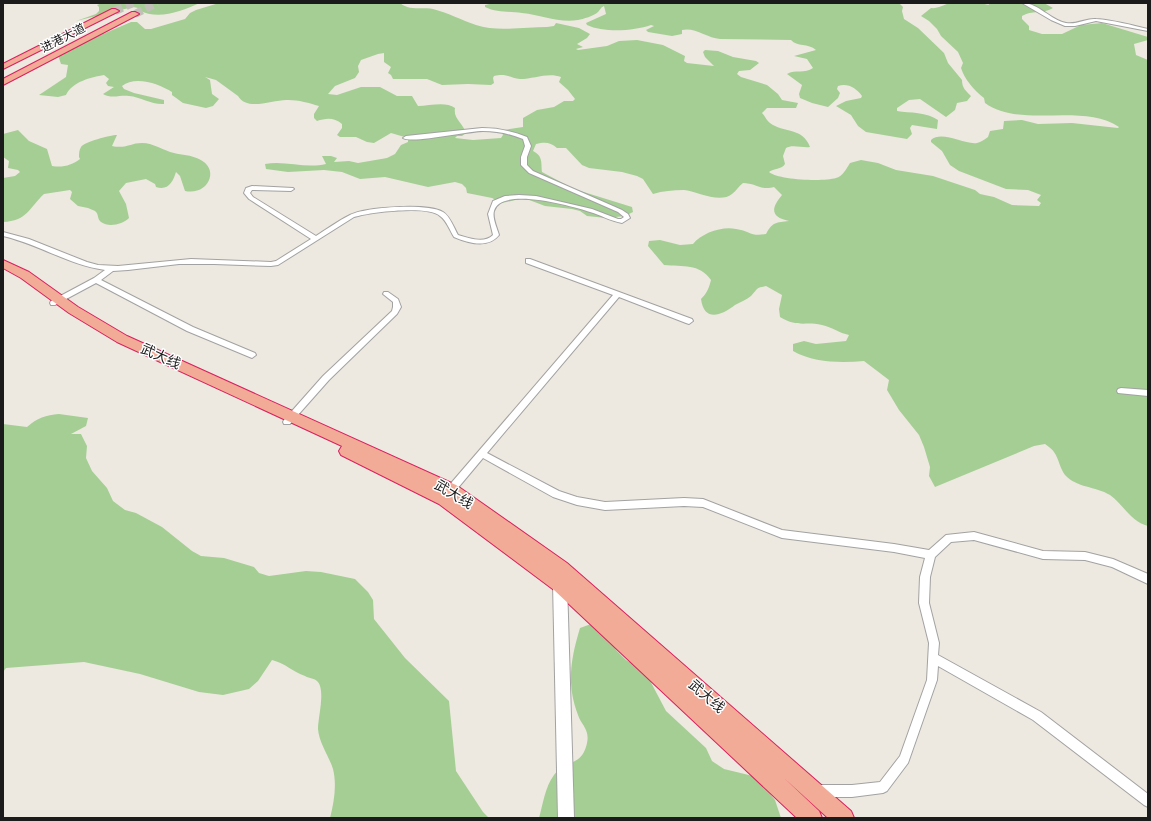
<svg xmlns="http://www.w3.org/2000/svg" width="1151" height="821" font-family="'Fira Sans','Noto Sans SC',sans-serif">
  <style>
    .forest { fill: #a5ce94; fill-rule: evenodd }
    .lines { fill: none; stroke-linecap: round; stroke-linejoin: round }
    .trunk-tunnel { stroke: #c3c0b9; stroke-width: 8; stroke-dasharray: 8 4; stroke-linecap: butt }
    .minor-casing { stroke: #a2a2a2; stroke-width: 2 }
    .tertiary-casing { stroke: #a2a2a2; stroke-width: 2 }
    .trunk-casing { stroke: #d9205f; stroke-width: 2 }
    .minor { fill: #fff; fill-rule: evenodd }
    .tertiary { fill: #fff; fill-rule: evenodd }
    .trunk { fill: #f2ab96; fill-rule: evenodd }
    .labels { text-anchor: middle; stroke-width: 3; stroke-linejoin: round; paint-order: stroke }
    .far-street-label { font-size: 12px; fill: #1b1b1b; stroke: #fff }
    .street-label { font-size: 14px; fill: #1b1b1b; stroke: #fff }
  </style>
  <rect width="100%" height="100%" fill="#ede9e0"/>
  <g class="forest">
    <path d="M102,3l5,1 93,-1c-19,8 -42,18 -61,7l-1,-2 -5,-1 -57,14 20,-7 3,-3v-4l-2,-2z"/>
    <path d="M219,3h181c9,8 22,4 33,6 16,4 28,11 43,16 20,7 49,2 71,2l7,-1 2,-3 23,5 11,6 -3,4 -10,6 6,3 -7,2 2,1 29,-4 12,-5 18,-1 26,5 22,11 -1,5 3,2 27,3 -9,-9 -2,-5 2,-2 13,1 15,6 23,4 3,2 -9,7 -11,1 -2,3 4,3 26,8 11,9 4,6 16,3 -2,5h-29l-5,5c3,3 5,8 8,10 13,10 33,4 40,24 -8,1 -18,-3 -24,1l-3,8 2,8c-4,6 -11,4 -16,8 9,8 54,10 67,6 6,-1 11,-10 14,-15l11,-3 17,3 18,7 37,6 42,14 5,4 14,3 18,8 27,1 2,-3 -4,-3 4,-5 -13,-5 -22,-1 -47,-18 -9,-6 -8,-14 -11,-9v-2c11,-10 33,5 46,3 4,-1 8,-4 11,-6l2,-6 13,-2 1,-8 18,-1 16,4 34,-1 46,5 1,-1c-37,-25 -99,2 -134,-24l-1,-5c-10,-8 -19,-18 -23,-30l2,-5 -5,-11 -17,-16 -4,-7 -8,-8 -8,-5 10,-8c6,1 12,-3 19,-5 11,-2 28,-1 39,2l-1,-2h56l9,5c-9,6 -22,2 -31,8v3l7,7v4l13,4h20l19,-9 21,-2 46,14v3l-14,4 2,11 12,5v466c-17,-4 -25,-22 -38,-31 -15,-9 -33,-7 -45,-20 -5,-6 -6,-16 -11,-23 -2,-3 -6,-6 -9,-8l-11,2 -99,41 -6,-11 1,-9 -6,-20 -5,-12 -20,-25 -12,-20 2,-10 -25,-19c-23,2 -50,2 -71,-10v-7l11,-3 12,3 30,-3 3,-6c-10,-2 -17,-8 -27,-10 -17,-4 -24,3 -42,-8l-1,-8 3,-14 -16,-9c-3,1 -7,1 -9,3 -2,2 -4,5 -6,7 -5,4 -11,6 -16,9 -14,11 -31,17 -34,-6 6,-6 8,-11 10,-19 -12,-17 -28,-13 -47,-15l-16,-19 1,-5 11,-1 20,5 13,-1c9,-11 29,-18 43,-15 14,2 15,8 30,5 7,-13 10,-11 23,-13 -19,-4 -18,-13 -7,-26l-8,-8c-13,4 -18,-4 -31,-4 -4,3 -7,8 -11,11 -12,10 -36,-3 -48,-4 -11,0 -21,1 -31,4l-10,-15 -6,-3 -15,-4 -33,-4 -7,-3 -16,-17h-9c-7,-6 -12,-6 -21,-4l-3,7c10,5 8,11 9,21l32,17 58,18 1,5 -8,4 -19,2 -19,-2 -7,-5 -8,-2 -27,-3 -21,-8 -22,5 -10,-5 -25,-5 -1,-5 -4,-4 -7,-2 -27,5 -43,-10 -25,2 -18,-7 -18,-2 -36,2 -22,-3 -1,-5c20,-4 40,5 61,0l-4,-8h9l6,2 -3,4 15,-1 9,2 29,-5 8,-4 6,-9 7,-3v-4l-17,-5 -17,10 -7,-1 -11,-5h-16l-3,-2 5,-7v-4c-8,-7 -16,-6 -25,-3l-3,-3v-4l5,-8c-10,-3 -20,-6 -31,-6 -14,-1 -41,12 -50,-4l-22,-16 -11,-3 5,3 2,14 7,5 -6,7 -7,2 -23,-5 -11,-8v-3c-12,-8 -37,-17 -50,-6l2,3 10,4 30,7v4c-12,1 -23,-7 -35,-8 -9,-1 -18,3 -26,-2l11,-7 -6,-1 -2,-3 3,-4 -5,-4c-13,2 -32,7 -38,20l-8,2 -19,-2 27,-18 2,-12 -7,-1 -4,-12 39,-15 35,-15h6l8,7h6l34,-10 5,-6 6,-3zM384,53v9l7,5 -3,6 3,2 2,4h34l15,6 26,-1 23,1 3,-2 -1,-5 1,-2c13,-3 16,2 26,3 14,0 28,-7 41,-2l-2,5 9,8 7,9 -2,2h-9l-10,6 -17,3 -14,8v9l-19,3 -2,3 1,2 -2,3 -28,2 -18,-2 2,-2h5l4,-3c-3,-10 -13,-14 -11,-25 -9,-7 -26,-2 -37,-2l-6,-10h-15l-17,-9h-19l-24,8 -9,-1 7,-8 20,-8 4,-6 -1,-6 3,-6 17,-6z"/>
    <path d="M494,3h405l4,4 -1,4 2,8 14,9 26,25 4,10 14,17c0,8 4,11 9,16l-4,5 -10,2 -2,7 -9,7 -26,-18 -11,1 -12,8v3c13,2 30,1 41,9l-1,9 -25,-4 -2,3 2,6 -5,5 -41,-7 -8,-6 -7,-11 -15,-9 10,-5 15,-3 1,-2c-6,-8 -14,-13 -24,-10l-1,3 3,4 -2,5 -10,9 -16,-4 -12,-5 -1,-4 3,-9 -15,-11c8,-5 18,0 26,-6l-6,-9 -13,-3 22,-6c-8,-7 -19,-3 -25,-10l-71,-1c-13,-1 -25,-12 -38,-9v4l-10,2 -24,-4 -2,-2 8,-4 -3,-1c-17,6 -47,8 -64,0l-1,-2 20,-9 -2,-8c-4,2 -3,3 -6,6 -4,4 -15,7 -20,8 -20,3 -36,-5 -56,-7 -12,-2 -25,0 -37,-6v-2z"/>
    <path d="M18,130l11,11 18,8 5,17c11,2 20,-1 28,-7l-1,-2c0,-3 0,-7 2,-10 3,-5 29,-12 36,-12l-5,11c15,3 18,-3 30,-3 12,0 22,8 32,10 8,2 17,2 25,6 22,10 9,37 -14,32l-5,-15 -4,-4c-3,10 -8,19 -20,15l-1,-3 -9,-5 -20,4 -7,8 7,13 3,14c-6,6 -20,10 -28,4 -4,-3 -2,-8 -6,-11l-7,-3 -10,-2 -8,-7 2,-7 -2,-2 -26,4c-15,14 -17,27 -41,28v-44l12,-2 5,-4 -2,-2 -10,-2 1,-7 -6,-4v-23z"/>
    <path d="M59,414l29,4 -2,8 -15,8h10l6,12 -1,12 6,13 15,17 6,13 12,9 11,3 26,14 30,24 9,5 23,2 30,9 5,6 10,3 37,-5 15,1 34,7 13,13 5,8 1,19 31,39 44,43 7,70 27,41 6,6h-159c4,-16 7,-33 3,-49 -4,-13 -14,-26 -15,-40 0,-12 8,-40 -1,-48 -3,-3 -9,-3 -12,-5 -12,-4 -20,-13 -33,-16l-14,21 -9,8 -26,6 -24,-3 -59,-18 -56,-12 -78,6 -3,4v-248l24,3c10,-9 19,-12 32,-13z"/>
    <path d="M591,624l19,16 6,10 10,10 11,6 9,7 20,38 40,37 6,13 12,8 33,8 18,23 6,18h-242c4,-14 6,-31 15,-43 12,-16 28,-8 33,-32 3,-14 -6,-18 -9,-28 -12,-31 -7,-57 2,-87z"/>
  </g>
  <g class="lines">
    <g class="trunk-tunnel">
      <path d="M115,11l18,-8"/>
      <path d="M135,14l22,-11"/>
    </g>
    <defs>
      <g id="minor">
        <path d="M1022,3c17,0 28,17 44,20 11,2 20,-5 30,-4 17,1 35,6 52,10v2l-52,-10 -21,5h-10l-14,-6z"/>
        <path d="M482,128c16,0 30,3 45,9l4,9 -4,11v8l6,6 89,39 6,4 2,4 -8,5c-12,-2 -21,-8 -32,-11 -18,-6 -89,-26 -96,-1 -2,7 3,17 5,24 -11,14 -31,8 -45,2 -4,-6 -7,-16 -14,-21 -12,-11 -70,-4 -86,1l-76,48 -7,1 -57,-2h-35l-51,6 -15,1 -12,9 92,47 62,26 1,2 -4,3 -65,-27 -91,-48 -41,22h-4l-1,-2 1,-2 43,-23 11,-8c-36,-5 -67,-26 -102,-34v-4l26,7 58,23 11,3 20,1 73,-7 80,3 5,-1 35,-22 -62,-40 -5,-6 2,-5 6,-2 41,2 1,1 -3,2 -39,-1 -2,3 3,4 63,39c11,-7 22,-15 34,-21 16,-8 77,-12 93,-3 7,4 11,16 15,23 11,3 26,9 35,0l-5,-21 5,-13 12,-5 14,-1 17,1 56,13 26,10h3l3,-2 -6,-5 -89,-39 -8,-8v-8l4,-11 -2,-7c-13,-5 -25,-8 -40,-8 -15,0 -71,13 -80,7l3,-2z"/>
        <path d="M526,259h4l162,60 1,2 -4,3 -3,-1 -67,-26 -132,156 72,38 18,6 28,5 79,-4 19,1 79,31 112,14 35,6 17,-15 28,-3 69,19 42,1 28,7 35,15v10l-36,-17 -27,-7 -42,-1 -69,-19 -23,2 -16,15 -5,20 -1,26 10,40 -1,12 103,57 107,82v13l-4,-2 -111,-85 -95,-54 -1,14 -29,83 -21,28 -4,2 -31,4h-34l-4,-2 -2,-4 2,-4 4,-2h34l28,-3 20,-26 27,-76 2,-37 -10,-40 1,-26 5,-19 -31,-6 -112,-14 -79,-31 -19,-1 -79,4 -28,-5 -24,-8 -70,-39 -31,37 -3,1 -3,-1 -1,-3 1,-3 167,-194 -87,-32z"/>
        <path d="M384,292h4l10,7 3,8 -4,7 -68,66 -39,44h-6l-1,-2 1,-2 39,-44 69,-65 1,-4v-5l-10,-8z"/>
        <path d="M1121,388l27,2v6l-30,-3 -1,-2 1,-2z"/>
      </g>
      <path id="tertiary" d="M560,577l5,2 2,4 7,235h-16l-5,-235 2,-4z"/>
      <g id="trunk">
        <path d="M112,9h3l4,2 -116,58v-5z"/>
        <path d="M132,12h3l4,2 -136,71v-6z"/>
        <path d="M3,260l26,12 49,35 49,29 329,149 111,78 284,248 3,7h-26l-44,-40 35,33 3,7h-25l-243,-228 -115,-86 -98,-49 -2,-4 3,-5 -225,-104 -48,-29 -48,-35 -18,-10z"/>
      </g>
    </defs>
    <use href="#minor" class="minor-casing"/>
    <use href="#tertiary" class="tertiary-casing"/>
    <use href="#trunk" class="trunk-casing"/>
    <use href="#minor" class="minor"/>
    <use href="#tertiary" class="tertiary"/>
    <use href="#trunk" class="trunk"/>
  </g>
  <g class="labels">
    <g class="far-street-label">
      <text transform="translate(63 38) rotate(-27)" y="4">进港大道</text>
    </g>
    <g class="street-label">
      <text transform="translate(161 356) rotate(24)" y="5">武大线</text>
      <text transform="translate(454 494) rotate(31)" y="5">武大线</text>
      <text transform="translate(707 696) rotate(41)" y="5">武大线</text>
    </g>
  </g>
  <rect width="1151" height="821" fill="none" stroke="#1b1b1b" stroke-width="8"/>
</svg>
